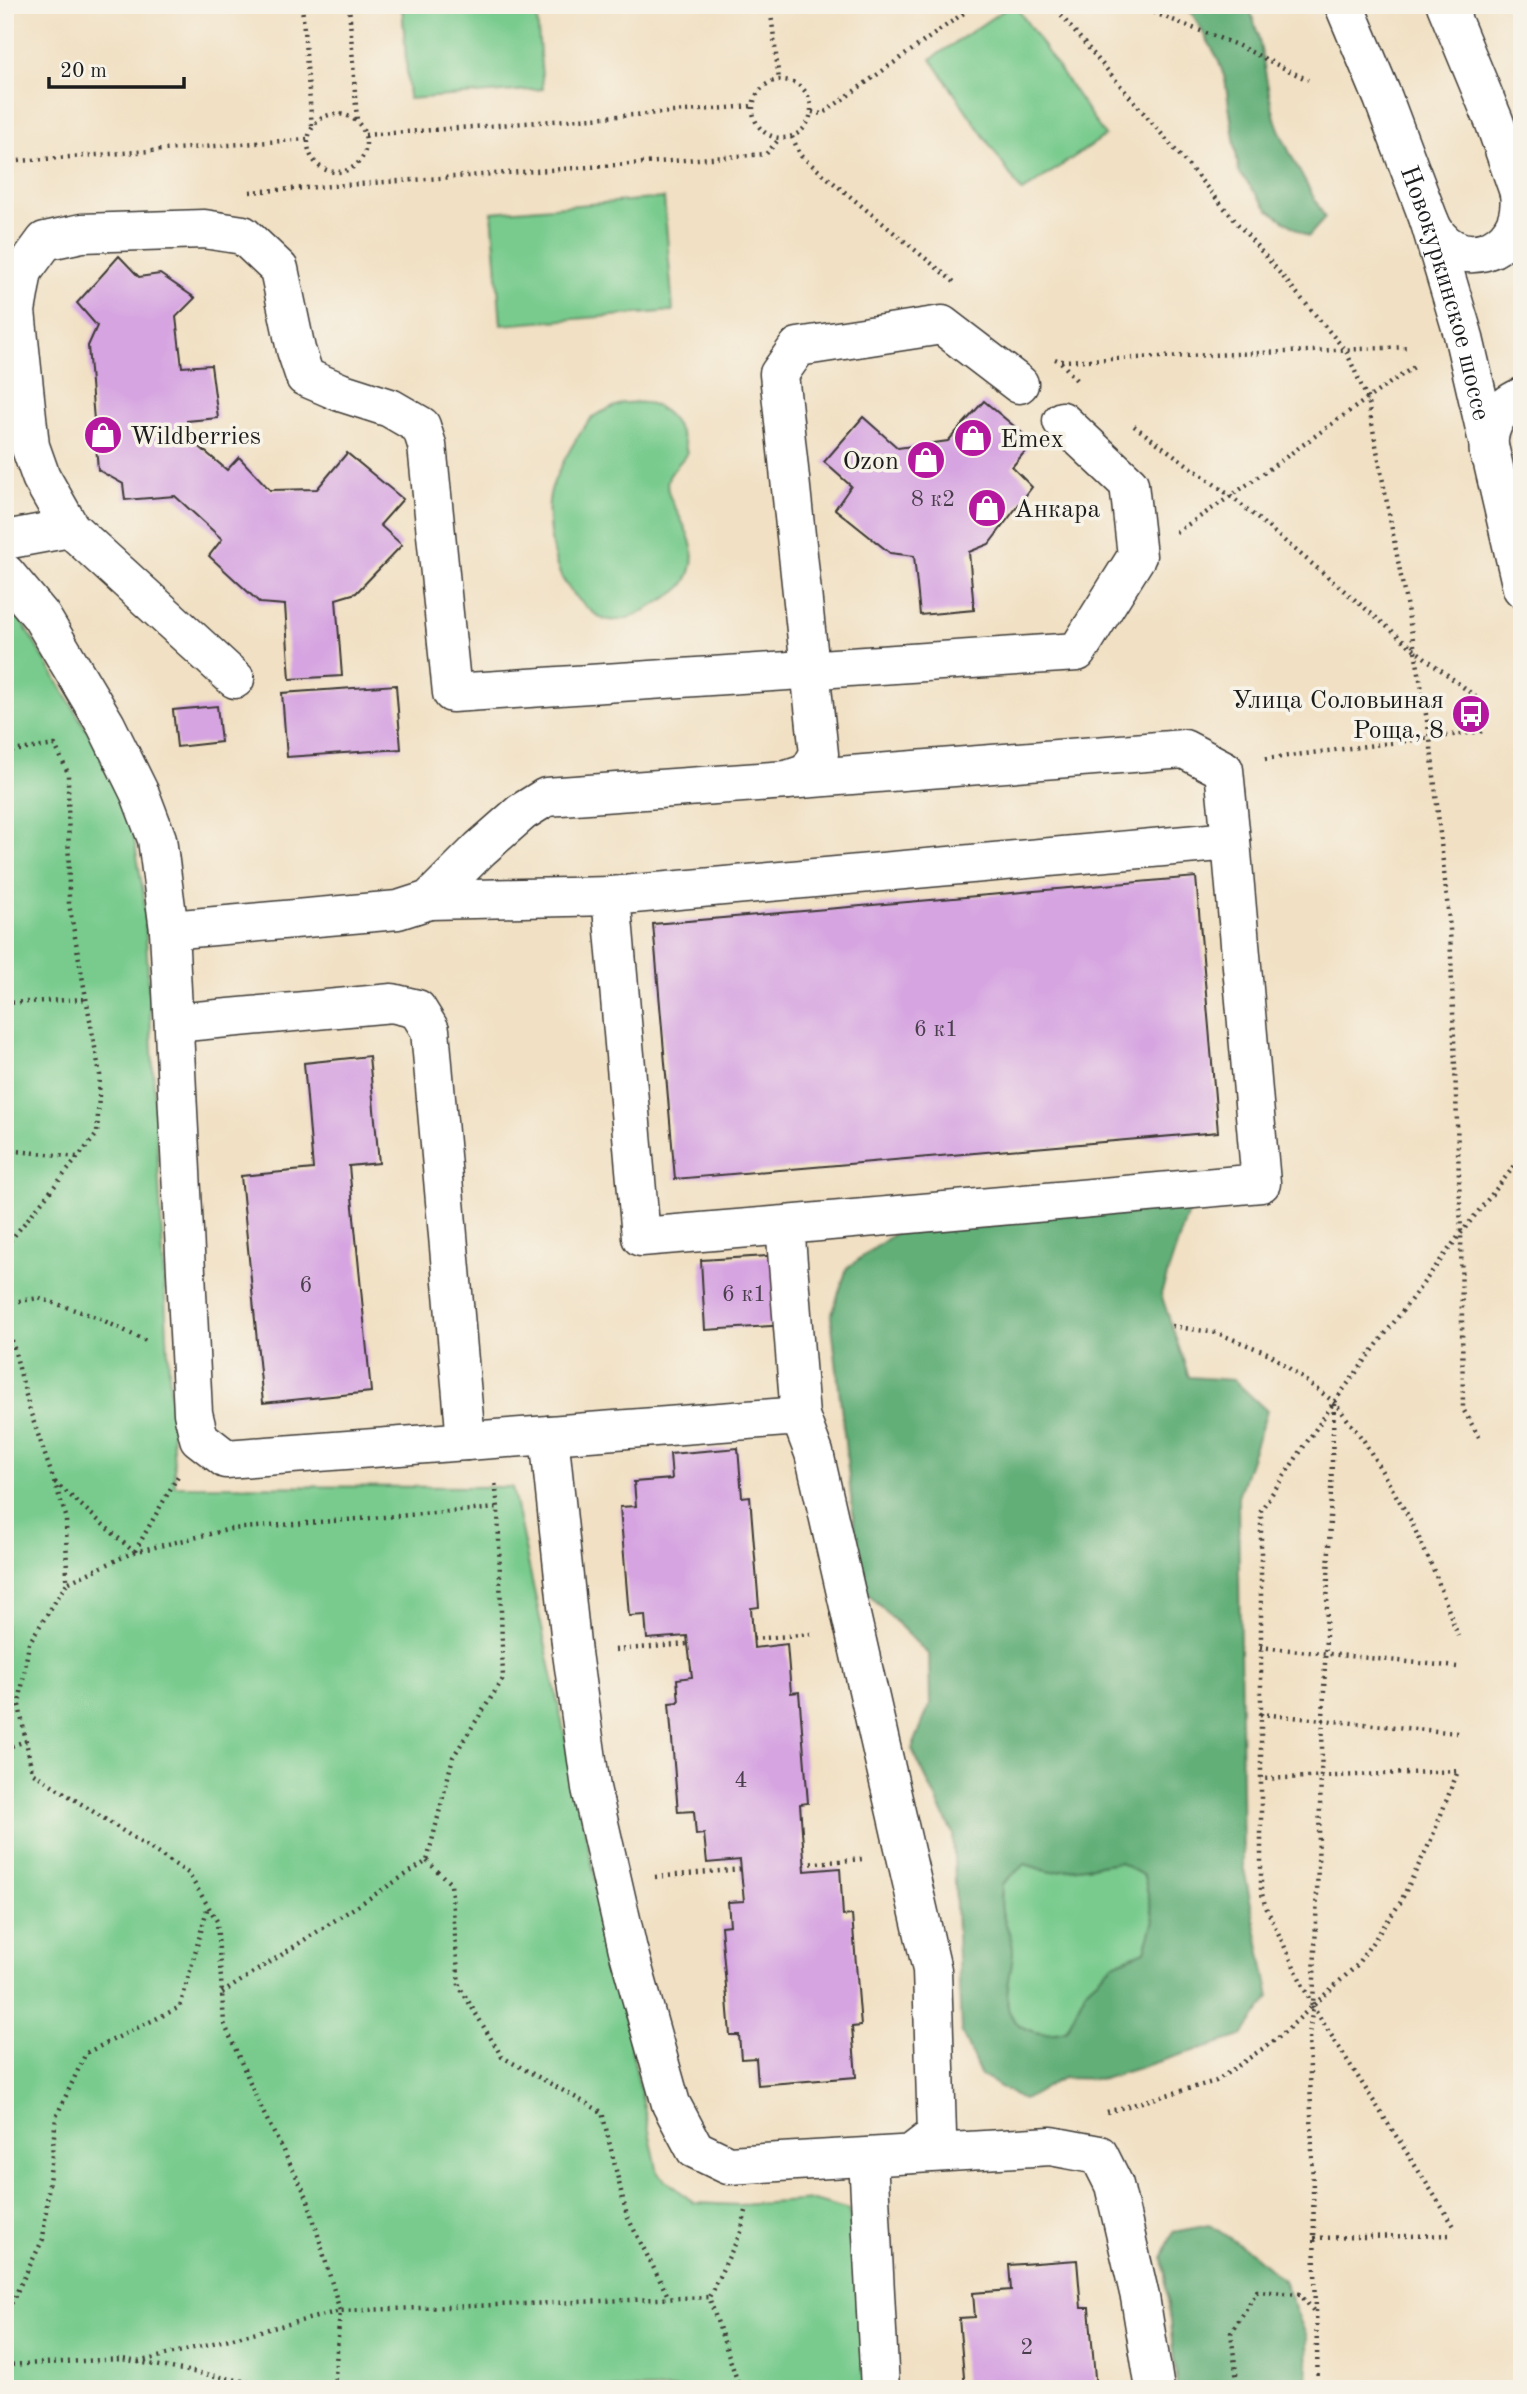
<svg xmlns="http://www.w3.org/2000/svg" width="1527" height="2394" font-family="'Old Standard TT',serif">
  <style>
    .green { fill: #78cb8d; stroke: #4a7454; stroke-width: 2 }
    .forest { fill: #62af78; stroke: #3f664a; stroke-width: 2; fill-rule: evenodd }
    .building { fill: #d6a4e1 }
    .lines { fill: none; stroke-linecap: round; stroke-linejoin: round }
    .minor-casing { stroke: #3c3935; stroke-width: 41 }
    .major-casing { stroke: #3c3935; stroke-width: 41 }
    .path { stroke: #3c3935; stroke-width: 4.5; stroke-dasharray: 2 5; stroke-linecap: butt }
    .minor { stroke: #fff; stroke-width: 38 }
    .major { stroke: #fff; stroke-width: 38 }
    .labels { text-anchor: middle; stroke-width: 7; stroke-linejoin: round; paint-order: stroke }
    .number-label { font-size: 23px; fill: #4a3e4d }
    .street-label { font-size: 26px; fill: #1c1c1c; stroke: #f7f3e8 }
    .poi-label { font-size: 26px; fill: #1c1c1c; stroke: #f7f3e8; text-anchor: start }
  </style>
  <rect width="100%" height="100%" fill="#f7f3e8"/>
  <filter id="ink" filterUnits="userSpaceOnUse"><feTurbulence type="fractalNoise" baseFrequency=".0143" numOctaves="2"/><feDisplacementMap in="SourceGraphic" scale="14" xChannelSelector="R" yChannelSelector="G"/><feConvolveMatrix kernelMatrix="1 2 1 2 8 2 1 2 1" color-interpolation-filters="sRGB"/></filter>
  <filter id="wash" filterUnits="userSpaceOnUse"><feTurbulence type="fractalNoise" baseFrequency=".00686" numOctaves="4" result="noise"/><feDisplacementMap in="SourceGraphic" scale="28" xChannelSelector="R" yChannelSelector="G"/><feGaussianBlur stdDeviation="1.57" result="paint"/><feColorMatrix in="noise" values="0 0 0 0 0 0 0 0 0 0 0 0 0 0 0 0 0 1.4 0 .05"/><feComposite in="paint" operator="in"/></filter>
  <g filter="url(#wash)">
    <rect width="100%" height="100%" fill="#f1e0c3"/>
    <g class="green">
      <path d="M402,5h134l7,84 -134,10z"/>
      <path d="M1011,5h4l90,131 -83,56 -91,-133z"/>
      <path d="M664,198l9,113 -172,14 -9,-113z"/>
      <path d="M622,403c9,0 21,-2 29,1 21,8 32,29 36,49 -5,8 -16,18 -19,26 -8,25 45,62 16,105 -7,10 -24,17 -35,24 -12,7 -30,16 -45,11 -15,-6 -37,-30 -44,-45 -9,-20 -15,-63 -9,-84 5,-17 29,-61 42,-73 8,-6 21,-9 29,-14z"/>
      <path d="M5,603l14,14 108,180 17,100 31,589 337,1 146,686 36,30 45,2 75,-5 35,10 20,179h-864z"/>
      <path d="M1119,1862l25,14 10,44 -9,31 -32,13 -26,24 -21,43 -12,3 -19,-1 -18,-8 -9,-15 -7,-101 1,-25 23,-20 25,8z"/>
    </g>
    <g class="forest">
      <path d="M1183,5h65c16,37 16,78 28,116 10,30 34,68 49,97l-17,19 -39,-27 -30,-38 -14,-93 -8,-22 -24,-42z"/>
      <path d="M1190,1206l-29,88 28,83 45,3 33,31 -29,86 5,368 27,132 -28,39 -139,43 -41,-1 -38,22 -43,-24 -20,-45 -8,-197 -41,-85 18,-45 -1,-49 -68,-68 -30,-271 16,-48 62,-45zM1119,1862l25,14 10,44 -9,31 -32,13 -26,24 -21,43c-12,3 -25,4 -37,-1 -38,-16 -15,-52 -16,-82 -1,-12 -9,-25 -11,-37 -2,-8 0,-18 0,-27l23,-20 25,8z"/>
      <path d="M1210,2225l42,28 31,27 24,57 1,52h-131l-14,-133 10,-24z"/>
    </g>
    <g id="blocks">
      <g class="building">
        <path d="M119,256l20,21 21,-3 35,24 -19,19 6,50 29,-2 7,53 -31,3 1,16 39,33 12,-13 31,33 47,-1 30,-36 56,46 -23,26 22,20 -46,48 -20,6 6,77 -52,3 -5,-74 -25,-2 -51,-47 13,-17 -47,-43 -50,4 -2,-16 -25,-14 -10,-124 9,-20 -20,-23z"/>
        <path d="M984,401l49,41 -21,25 20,20 -43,57 -20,8 5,58 -54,5 -6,-59 -24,-3 -55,-44 16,-23 -27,-24 39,-45 35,31 50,-7z"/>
        <path d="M396,685l5,64 -114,8 -5,-64z"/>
        <path d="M217,706l4,36 -44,5 -4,-37z"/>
        <path d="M1196,877l22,255 -543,47 -22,-255z"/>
        <path d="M369,1056l10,107 -30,3 22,226 -108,11 -22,-227 72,-7 -9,-106z"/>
        <path d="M784,1255l4,70 -83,5 -4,-70z"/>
        <path d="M738,1448l4,49 8,-1 9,111 -8,1 3,40 33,-4 4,49 8,-1 9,111 -8,1 5,67 35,-3 3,48 9,-1 9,111 -9,1 4,50 -98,8 -2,-27 -15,1 -2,-24h-9l-9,-109 9,-1 -2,-23 16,-1 -4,-41 -33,3 -3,-29 -8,1 -2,-24 -16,1 -9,-109 10,-1 -2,-23 15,-2 -5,-41 -40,3 -2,-24 -16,1 -9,-109 16,-1 -2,-24 38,-3 -2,-25z"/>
        <path d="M1077,2260l4,48h8l7,81h-131l-6,-71 16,-1 -2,-24 38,-3 -2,-25z"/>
      </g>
    </g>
  </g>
  <g filter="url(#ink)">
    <use href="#blocks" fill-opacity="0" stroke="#3c3935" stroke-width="2"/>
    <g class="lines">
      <defs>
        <g id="minor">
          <path d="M1429,220c22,58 98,34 90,-27"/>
          <path d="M5,540l65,-12"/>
          <path d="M5,573l36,43 65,109 34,69 17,45 12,91 24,483 6,25 27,21 323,-24 23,218 19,135 37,162 43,154 24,45 33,16 323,-19 48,9 15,30 26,112 15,92"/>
          <path d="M235,679l-165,-151 -29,-51 -11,-31 -14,-135 7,-40 22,-30 37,-8 122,-4 39,6 36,34 17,81 9,27 35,15 50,16 31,18 6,19 25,248 625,-41 60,-96 -8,-72 -67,-63"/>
          <path d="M787,780l397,-31 40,21 7,71"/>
          <path d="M429,900l182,-4"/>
          <path d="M169,930l229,-20 31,-10 51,-51 42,-37 24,-15 241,-17 21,-7 11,-19 -40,-380 19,-27 144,-22 77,59"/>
          <path d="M174,1023l218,-20 25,6 13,21 36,411"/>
          <path d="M785,1225l476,-42 -30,-342 -620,55 30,341 144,-12 15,191"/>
          <path d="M549,1435l251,-19 14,37 118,517 5,164 -26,20"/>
          <path d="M868,2158l12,231"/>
        </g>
        <g id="major">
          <path id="s1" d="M1344,5l39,93 46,122 34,114 59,254"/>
          <path d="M1446,5l48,116 28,80"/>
          <path d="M1489,454c-3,-26 9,-47 33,-57"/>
        </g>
      </defs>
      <use href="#minor" class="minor-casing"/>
      <use href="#major" class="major-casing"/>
      <g class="path">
        <path d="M302,5l10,122"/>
        <path d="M349,5l8,116"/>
        <path d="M770,5l9,75"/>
        <path d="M1052,5l294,346 21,47 48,252 15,88 20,191 11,304 2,176 16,28"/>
        <path d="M1134,5l103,40 71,35"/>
        <circle cx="782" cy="109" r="29"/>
        <path d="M812,112l10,2 153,-109"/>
        <circle cx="337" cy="143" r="29"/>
        <path d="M365,135l388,-29"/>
        <path d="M792,137l9,19 153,126"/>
        <path d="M5,162l303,-23"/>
        <path d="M250,192l516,-38 14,-16"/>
        <path d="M5,210l13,-1"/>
        <path d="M1055,359l5,2 18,21"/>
        <path d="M1061,361l349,-14"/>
        <path d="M1134,426l98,71 183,153 61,47"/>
        <path d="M1176,532c82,-51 157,-112 238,-165"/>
        <path d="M5,752l50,-7 13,28 1,131 31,171 -3,59 -92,113"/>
        <path d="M1265,759l219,-28"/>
        <path d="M5,1003l82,-4"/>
        <path d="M5,1150l73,7"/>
        <path d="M5,1303l34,-5 57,19 50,24"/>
        <path d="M5,1313l25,98 36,105 1,67 -38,60 -10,62 13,67 156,101 29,48 7,102 39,89 44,85 33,114 -6,78"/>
        <path d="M1172,1326l45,7 53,21 64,48 30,39 46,78 25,54 23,63"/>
        <path d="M1334,1404l-21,603 141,219"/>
        <path d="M55,1482l79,70 -67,31"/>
        <path d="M135,1551l44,-77"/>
        <path d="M134,1552l97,-23 267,-21"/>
        <path d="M753,1639l59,-5"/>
        <path d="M1260,1647l198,20"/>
        <path d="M615,1650l73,-6"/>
        <path d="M1260,1714l198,19"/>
        <path d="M5,1748l21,-7"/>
        <path d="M427,1861l24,23 8,102 43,71 100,55 25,104 42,82"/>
        <path d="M804,1864l59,-5"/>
        <path d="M655,1877l86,-8"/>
        <path d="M222,1993l205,-132 26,-104 50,-78 -5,-171 -3,-27"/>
        <path d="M1107,2112l109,-31 62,-43 78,-72 44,-63 31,-63 27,-69 -198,8"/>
        <path d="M1314,2238l140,-3"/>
        <path d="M5,2316l38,-77 13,-122 30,-64 94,-46 28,-101"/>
        <path d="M138,2362l202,-51 369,-14"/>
        <path d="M5,2365l117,-6 165,30"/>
        <path d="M740,2389l-31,-92 32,-65 6,-25"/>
        <path d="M1238,2389l-7,-56 26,-42 43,3 16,20"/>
        <path d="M1318,2389l-9,-355 4,-27 -48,-102 -4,-15v-380l73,-108 127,-169 59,-74"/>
      </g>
      <use href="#minor" class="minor"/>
      <use href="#major" class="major"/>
    </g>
  </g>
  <defs>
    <symbol id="shop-disc" viewBox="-11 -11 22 22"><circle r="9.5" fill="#b5179e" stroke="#f7f3e8"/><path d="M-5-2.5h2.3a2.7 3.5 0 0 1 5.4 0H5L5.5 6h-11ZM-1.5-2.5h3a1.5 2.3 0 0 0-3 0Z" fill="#fff"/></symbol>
    <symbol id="bus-disc" viewBox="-11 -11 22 22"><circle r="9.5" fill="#b5179e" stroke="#f7f3e8"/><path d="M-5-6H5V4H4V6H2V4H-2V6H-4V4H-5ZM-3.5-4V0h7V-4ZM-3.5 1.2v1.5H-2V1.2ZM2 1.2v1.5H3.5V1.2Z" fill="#fff"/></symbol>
  </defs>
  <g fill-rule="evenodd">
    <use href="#shop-disc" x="81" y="413" width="44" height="44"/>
    <use href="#shop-disc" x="951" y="416" width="44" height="44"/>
    <use href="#shop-disc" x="904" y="438" width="44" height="44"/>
    <use href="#shop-disc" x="965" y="486" width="44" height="44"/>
    <use href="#bus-disc" x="1449" y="692" width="44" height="44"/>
  </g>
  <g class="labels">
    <g class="number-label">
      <text x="933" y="506">8 к2</text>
      <text x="936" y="1036">6 к1</text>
      <text x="306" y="1292">6</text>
      <text x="744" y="1301">6 к1</text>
      <text x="741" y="1787">4</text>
      <text x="1027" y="2354">2</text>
    </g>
    <g class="street-label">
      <text dy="9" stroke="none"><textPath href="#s1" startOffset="306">Новокуркинское шоссе</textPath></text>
    </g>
    <g class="poi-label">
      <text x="130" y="444">Wildberries</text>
      <text x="1000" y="447">Emex</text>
      <text x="899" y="469" text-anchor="end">Ozon</text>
      <text x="1014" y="517">Анкара</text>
      <text x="1444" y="708" text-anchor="end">Улица Соловьиная<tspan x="1444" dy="30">Роща, 8</tspan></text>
    </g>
  </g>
  <rect width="1527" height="2394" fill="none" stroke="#f7f3e8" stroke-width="28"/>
  <path d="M49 77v10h135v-10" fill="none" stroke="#1c1c1c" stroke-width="3.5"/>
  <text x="60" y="77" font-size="21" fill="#1c1c1c" stroke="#f7f3e8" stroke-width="5" paint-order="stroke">20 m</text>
</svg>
